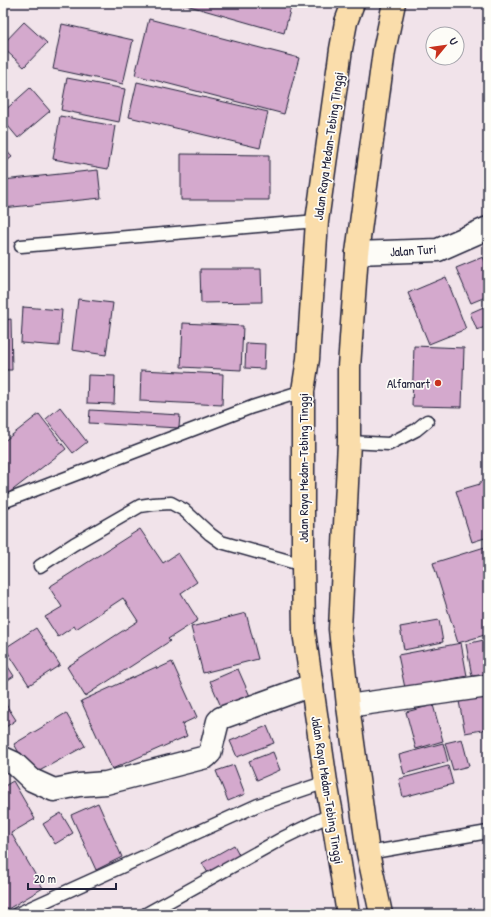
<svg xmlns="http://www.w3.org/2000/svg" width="491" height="917" font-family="'Patrick Hand',sans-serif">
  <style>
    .building { fill: #d4a9cd; stroke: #22223b }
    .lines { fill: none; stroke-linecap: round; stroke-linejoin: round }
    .lane-casing { stroke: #22223b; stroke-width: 15 }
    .street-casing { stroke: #22223b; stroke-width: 25 }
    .highway-casing { stroke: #22223b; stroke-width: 25 }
    .lane { stroke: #fdfcf7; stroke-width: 12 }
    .street { stroke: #fdfcf7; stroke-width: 22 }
    .highway { stroke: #faddab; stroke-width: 22 }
    .poi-dot { fill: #c8321e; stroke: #fdfcf7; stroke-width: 1.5 }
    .labels { text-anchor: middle; stroke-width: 3.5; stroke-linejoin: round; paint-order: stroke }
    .street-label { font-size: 13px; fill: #22223b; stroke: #fdfcf7 }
    .poi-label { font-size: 13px; fill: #22223b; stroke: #fdfcf7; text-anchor: end }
  </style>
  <rect width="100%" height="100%" fill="#f1e3ea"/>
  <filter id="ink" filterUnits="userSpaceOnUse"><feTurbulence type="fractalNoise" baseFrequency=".025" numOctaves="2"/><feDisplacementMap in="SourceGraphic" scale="8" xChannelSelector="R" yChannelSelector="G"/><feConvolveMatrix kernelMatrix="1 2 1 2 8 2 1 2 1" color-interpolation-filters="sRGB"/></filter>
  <g filter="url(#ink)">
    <g class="building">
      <path d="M179,3h113l-8,30z"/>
      <path d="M149,19l150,39 -15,56 -149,-39z"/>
      <path d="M24,22l23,21 -23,24 -21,-19v-4z"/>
      <path d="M62,24l71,16 -10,44 -70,-15z"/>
      <path d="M67,78l58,11 -6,33 -58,-12z"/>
      <path d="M137,82l131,30 -8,36 -131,-31z"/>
      <path d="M30,88l20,23 -32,27 -15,-18v-8z"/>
      <path d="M60,116l55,10 -7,43 -55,-10z"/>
      <path d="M3,147l9,10 -9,7z"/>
      <path d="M181,154l88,1v45h-88z"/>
      <path d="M98,170l3,28 -98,10v-28z"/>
      <path d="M483,257l5,11v28l-17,7 -15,-35z"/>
      <path d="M200,269h61l1,33 -61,1z"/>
      <path d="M446,277l20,52 -37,15 -21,-51z"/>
      <path d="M78,299l35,4 -7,52 -34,-5z"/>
      <path d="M488,305v21l-11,4 -7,-17z"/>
      <path d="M23,307l39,3 -3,36 -38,-3z"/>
      <path d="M11,319l1,51h-9v-50z"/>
      <path d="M183,323l60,3 -2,44 -60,-3z"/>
      <path d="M246,343l19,1 -1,25 -19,-1z"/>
      <path d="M414,346l50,2 -2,59 -50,-1z"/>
      <path d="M141,370l82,4 -1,31 -82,-4z"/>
      <path d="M88,375l27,1 -1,28 -27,-1z"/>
      <path d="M60,407l27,35 -14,11 -27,-34z"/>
      <path d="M90,410l90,5 -1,13 -90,-5z"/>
      <path d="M39,414l27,35 -61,47 -2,-2v-52z"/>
      <path d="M488,479v58l-16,5 -16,-51 24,-7v-2z"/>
      <path d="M140,529l23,34 15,-10 19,29 -16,11 17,27 -30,19 2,2 -85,55 -18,-29 71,-46 -15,-23 -47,31 -2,-3 -16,11 -13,-20 17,-10 -13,-20z"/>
      <path d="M488,546v88l-30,9 -25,-80z"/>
      <path d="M246,613l12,46 -55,14 -12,-46z"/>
      <path d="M439,620l4,22 -39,8 -4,-23z"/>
      <path d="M36,628l24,37 -31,20 -24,-37z"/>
      <path d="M488,639v35l-16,2 -6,-32z"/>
      <path d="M461,643l6,33 -62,12 -7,-33z"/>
      <path d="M3,659l11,17 -11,7z"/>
      <path d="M172,662l25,55 -15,7 5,12 -75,33 -31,-68 75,-34 1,2z"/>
      <path d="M238,669l15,34 -28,13 -15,-35z"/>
      <path d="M488,690v39l-23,4 -7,-37z"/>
      <path d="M3,700l13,20 -13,9z"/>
      <path d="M433,705l10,36 -27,8 -10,-37z"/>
      <path d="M66,713l19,33 -53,29 -18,-31z"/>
      <path d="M267,726l7,17 -37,14 -7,-16z"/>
      <path d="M462,739l7,27 -16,4 -8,-27z"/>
      <path d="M443,743l5,19 -44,12 -5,-19z"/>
      <path d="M273,752l7,18 -23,10 -8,-19z"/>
      <path d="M234,765l11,29 -17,7 -12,-30z"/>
      <path d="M448,766l5,18 -50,13 -4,-18z"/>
      <path d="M13,781l22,38 -24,14 32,55 -40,24v-125z"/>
      <path d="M98,803l24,54 -26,13 -25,-55z"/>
      <path d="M61,813l12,20 -18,11 -12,-20z"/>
      <path d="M234,845l8,15 -31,18 -9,-15z"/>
      <path d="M125,910l2,4h-11z"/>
    </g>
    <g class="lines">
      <defs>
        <g id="lane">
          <path d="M21,246l296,-25"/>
          <path d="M349,442l40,2 27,-14 11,-9"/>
          <path d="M3,502l249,-95 51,-16"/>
          <path d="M40,566l34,-22 66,-38 13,-2 18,-1 13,7 26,24 11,8 82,23"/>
          <path d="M368,853l120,-21"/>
          <path d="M17,914l241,-109 68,-23"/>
          <path d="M146,914l137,-76 49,-24"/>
        </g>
        <g id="street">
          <path d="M357,253l81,-3 50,-22"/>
          <path d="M348,706l140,-20"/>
          <path d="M3,758l11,5 18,17 22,10 25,-5 27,-2 100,-26 4,-4 8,-32 3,-3 91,-33"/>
        </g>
        <g id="highway">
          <path d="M348,914l-16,-100 -6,-32 -22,-150 -1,-67v-174l5,-32 9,-138 24,-172 5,-27 7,-19"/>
          <path d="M381,914l-13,-61 -20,-147 -8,-77 9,-187v-75l8,-114 27,-202 10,-48"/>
        </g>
      </defs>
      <use href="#lane" class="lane-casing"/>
      <use href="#street" class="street-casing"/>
      <use href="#highway" class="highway-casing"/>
      <use href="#lane" class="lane"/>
      <use href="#street" class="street"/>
      <use href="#highway" class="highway"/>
    </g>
  </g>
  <circle class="poi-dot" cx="438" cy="383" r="4"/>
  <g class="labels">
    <g class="street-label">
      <text transform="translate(328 146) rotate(-82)" y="5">Jalan Raya Medan-Tebing Tinggi</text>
      <text transform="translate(413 250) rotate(-4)" y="5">Jalan Turi</text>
      <text transform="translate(303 468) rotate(-90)" y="5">Jalan Raya Medan-Tebing Tinggi</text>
      <text transform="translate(328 790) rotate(81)" y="5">Jalan Raya Medan-Tebing Tinggi</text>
    </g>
    <g class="poi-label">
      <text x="430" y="388">Alfamart</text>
    </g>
  </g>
  <rect width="491" height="917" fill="none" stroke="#fdfcf7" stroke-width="16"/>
  <rect x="8" y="8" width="475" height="901" fill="none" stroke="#22223b" stroke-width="1.5" filter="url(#ink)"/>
  <g transform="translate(445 46) rotate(61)"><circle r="19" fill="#fdfcf7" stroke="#a5a5ac"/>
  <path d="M0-3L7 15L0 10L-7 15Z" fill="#c8321e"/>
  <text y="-6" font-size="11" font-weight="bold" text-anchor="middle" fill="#22223b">U</text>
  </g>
  <path d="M28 883v6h88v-6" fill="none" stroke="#22223b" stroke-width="2"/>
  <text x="34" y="883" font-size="12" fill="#22223b" stroke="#fdfcf7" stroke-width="3" paint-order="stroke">20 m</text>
</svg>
